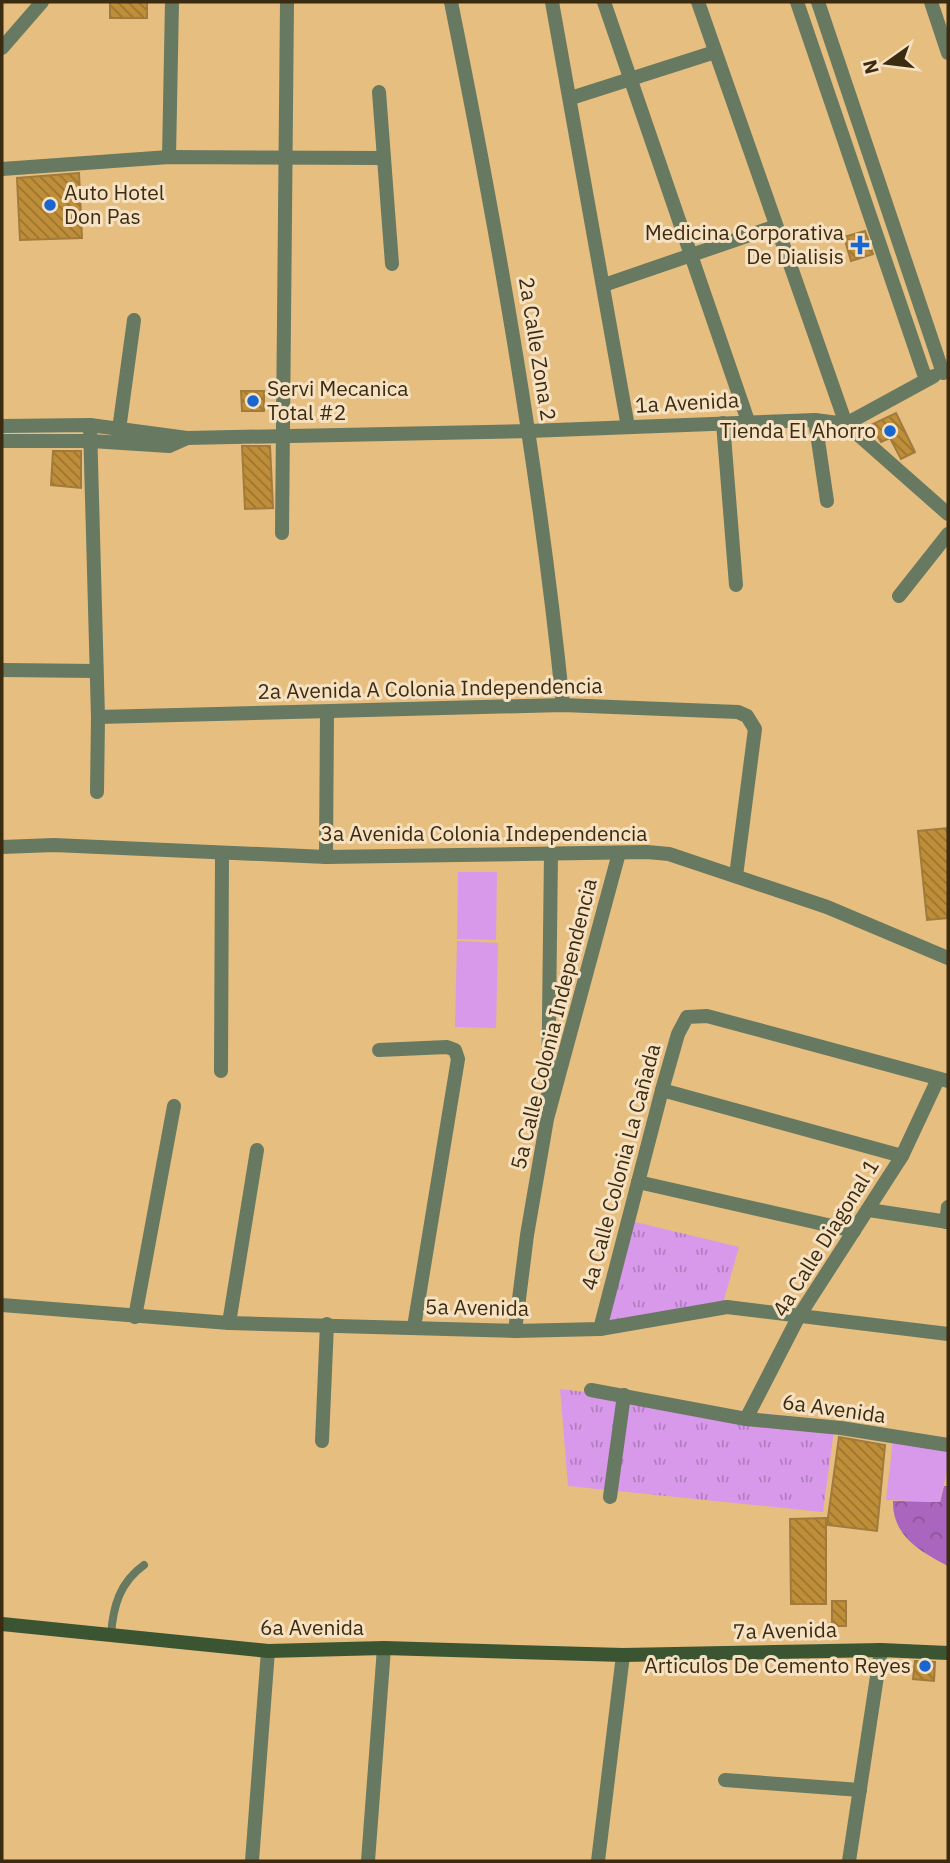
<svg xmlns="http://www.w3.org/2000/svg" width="950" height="1863" font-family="'IBM Plex Sans',sans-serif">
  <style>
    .grass { fill: url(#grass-tufts) }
    .forest { fill: url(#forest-crowns) }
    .garden { fill: #d899eb }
    .building { fill: url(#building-back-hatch); stroke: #a17b3d; stroke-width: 2 }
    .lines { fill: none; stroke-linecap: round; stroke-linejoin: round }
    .lane { stroke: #677961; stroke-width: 8 }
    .street { stroke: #677961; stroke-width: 14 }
    .secondary { stroke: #3b5533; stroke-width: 14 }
    .poi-dot { fill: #1866d0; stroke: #f6e2c3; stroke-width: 2.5 }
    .labels { text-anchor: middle; stroke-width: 6; stroke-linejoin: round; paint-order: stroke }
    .poi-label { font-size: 21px; fill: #3b2b11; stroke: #f6e2c3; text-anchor: end }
    .street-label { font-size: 21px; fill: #3b2b11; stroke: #f6e2c3 }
  </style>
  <defs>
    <pattern id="grass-tufts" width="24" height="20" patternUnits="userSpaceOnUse" patternTransform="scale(1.75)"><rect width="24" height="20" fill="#d899eb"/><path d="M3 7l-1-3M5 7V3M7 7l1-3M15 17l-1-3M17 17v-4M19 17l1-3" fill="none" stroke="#b07dbd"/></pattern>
    <pattern id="forest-crowns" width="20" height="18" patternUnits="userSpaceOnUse" patternTransform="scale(1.75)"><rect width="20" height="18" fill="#aa66be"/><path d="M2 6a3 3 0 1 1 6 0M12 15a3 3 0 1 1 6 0" fill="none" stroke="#8c5499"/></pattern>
    <pattern id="building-back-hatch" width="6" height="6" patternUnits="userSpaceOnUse" patternTransform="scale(1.75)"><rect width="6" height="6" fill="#bf8e39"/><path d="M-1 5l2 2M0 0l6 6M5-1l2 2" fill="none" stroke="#9c742f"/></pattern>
  </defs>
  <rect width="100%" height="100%" fill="#e6be7f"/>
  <g class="grass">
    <path d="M631,1221l108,26 -16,56 -120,24z"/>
    <path d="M560,1389l275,33 -12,90 -255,-26z"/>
  </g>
  <path class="forest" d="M944,1486h4v80c-27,-14 -56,-30 -55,-65l47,1z"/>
  <g class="garden">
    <path d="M458,872h39l-1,68 -39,-1z"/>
    <path d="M457,941l41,2 -2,85 -41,-1z"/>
    <path d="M894,1431l54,8v27l-8,36 -54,-2z"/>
  </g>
  <g class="building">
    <rect x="110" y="2" width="37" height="16"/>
    <path d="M79,173l3,65 -62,2 -3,-62z"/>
    <path d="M865,231l8,23 -22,7 -7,-24z"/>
    <path d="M241,391h23v20h-22z"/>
    <path d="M896,413l19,39 -14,7 -11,-21 -9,4 -10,-17z"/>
    <path d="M242,446h28l3,62 -28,1z"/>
    <path d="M53,451h28v37l-30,-3z"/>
    <path d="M948,828v90l-21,2 -9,-89z"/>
    <path d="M839,1437l46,8 -8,86 -50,-6z"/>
    <path d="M826,1518v86h-35l-1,-85z"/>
    <rect x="832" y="1601" width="14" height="25"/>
    <path d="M915,1661l20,1 -1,19 -21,-2z"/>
  </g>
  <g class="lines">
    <path class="lane" d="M111,1635c2,-29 9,-53 33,-70"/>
    <g class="street">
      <path d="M451,2c47,233 88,466 112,703"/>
      <path d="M552,2l76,425"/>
      <path d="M604,2l144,419"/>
      <path d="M698,2l148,422 102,90"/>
      <path d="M797,2l129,378"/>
      <path d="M818,2l125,371"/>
      <path d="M931,2l17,51"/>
      <path d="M2,48l40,-46"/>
      <path d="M379,92l13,172"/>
      <path d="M571,98l144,-46"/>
      <path d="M169,157l3,-155"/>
      <path d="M2,169l167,-12 215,1"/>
      <path d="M604,285l172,-59"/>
      <path d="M815,420l12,81"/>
      <path d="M723,423l13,162"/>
      <path d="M846,424l88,-48"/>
      <path d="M90,425l8,292 -1,75"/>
      <path d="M2,426l88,-1 97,13 342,-7 286,-11 31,4"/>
      <path d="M118,437l16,-117"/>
      <path d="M2,441h89l78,5 18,-8"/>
      <path d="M282,533l5,-531"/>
      <path d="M899,596l49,-62"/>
      <path d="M2,670l94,1"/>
      <path d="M98,717l465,-12 175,7 9,4 8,13 -19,147"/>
      <path d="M2,847l52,-2 272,12 321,-5 22,2 158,53 121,51"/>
      <path d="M326,857l1,-144"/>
      <path d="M379,1050l68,-3 8,3 3,9 -44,268"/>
      <path d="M221,1071l1,-218"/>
      <path d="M662,1090l240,66"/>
      <path d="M548,1100l3,-247"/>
      <path d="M638,1182l216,49"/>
      <path d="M869,1210l79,12"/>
      <path d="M946,1222l2,-15"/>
      <path d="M2,1305l227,18 286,8 85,-2 127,-22 221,27"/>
      <path d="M135,1317l39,-211"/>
      <path d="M229,1323l28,-173"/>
      <path d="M600,1329l62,-239 16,-56 9,-17 20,-1 241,65"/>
      <path d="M515,1331l12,-96 20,-116 72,-266"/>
      <path d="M591,1390l155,29 95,9 107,17"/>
      <path d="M746,1419l53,-103 103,-160 36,-77"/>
      <path d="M322,1441l5,-117"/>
      <path d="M610,1497l14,-102"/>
      <path d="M725,1780l135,10"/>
      <path d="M252,1861l16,-210"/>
      <path d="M368,1861l16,-213"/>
      <path d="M598,1861l25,-206"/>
      <path d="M849,1861l32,-211"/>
    </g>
    <path class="secondary" d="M2,1624l266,27 116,-3 239,7 258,-5 67,3"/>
  </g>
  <g class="poi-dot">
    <circle cx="50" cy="205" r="7"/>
    <path d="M856.5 234.5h7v7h7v7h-7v7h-7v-7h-7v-7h7z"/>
    <circle cx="253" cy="401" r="7"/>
    <circle cx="890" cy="431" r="7"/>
    <circle cx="925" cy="1666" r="7"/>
  </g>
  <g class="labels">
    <g class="poi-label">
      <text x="64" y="200" text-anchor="start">Auto Hotel<tspan x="64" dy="24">Don Pas</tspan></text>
      <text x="844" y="240">Medicina Corporativa<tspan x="844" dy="24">De Dialisis</tspan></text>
      <text x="267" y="396" text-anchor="start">Servi Mecanica<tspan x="267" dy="24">Total #2</tspan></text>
      <text x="876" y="438">Tienda El Ahorro</text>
      <text x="911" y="1673">Articulos De Cemento Reyes</text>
    </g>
    <g class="street-label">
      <text transform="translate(537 349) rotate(81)" y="7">2a Calle Zona 2</text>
      <text transform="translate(687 403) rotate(-3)" y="7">1a Avenida</text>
      <text transform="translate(430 689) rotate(-1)" y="7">2a Avenida A Colonia Independencia</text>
      <text x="484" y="841">3a Avenida Colonia Independencia</text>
      <text transform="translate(554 1024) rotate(-76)" y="7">5a Calle Colonia Independencia</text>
      <text transform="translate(621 1167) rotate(-75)" y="7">4a Calle Colonia La Cañada</text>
      <text transform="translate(826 1238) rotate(-58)" y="7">4a Calle Diagonal 1</text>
      <text transform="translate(477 1308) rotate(1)" y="7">5a Avenida</text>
      <text transform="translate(834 1409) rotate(8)" y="7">6a Avenida</text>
      <text x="312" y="1635">6a Avenida</text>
      <text transform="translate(785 1631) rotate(-1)" y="7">7a Avenida</text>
    </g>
  </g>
  <rect width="950" height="1863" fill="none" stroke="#3b2b11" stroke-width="7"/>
  <g transform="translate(887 63) rotate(256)" stroke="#f6e2c3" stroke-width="5" paint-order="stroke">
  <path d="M0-5L12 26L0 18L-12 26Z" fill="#3b2b11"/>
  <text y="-10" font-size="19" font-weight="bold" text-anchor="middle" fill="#3b2b11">N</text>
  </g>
</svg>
